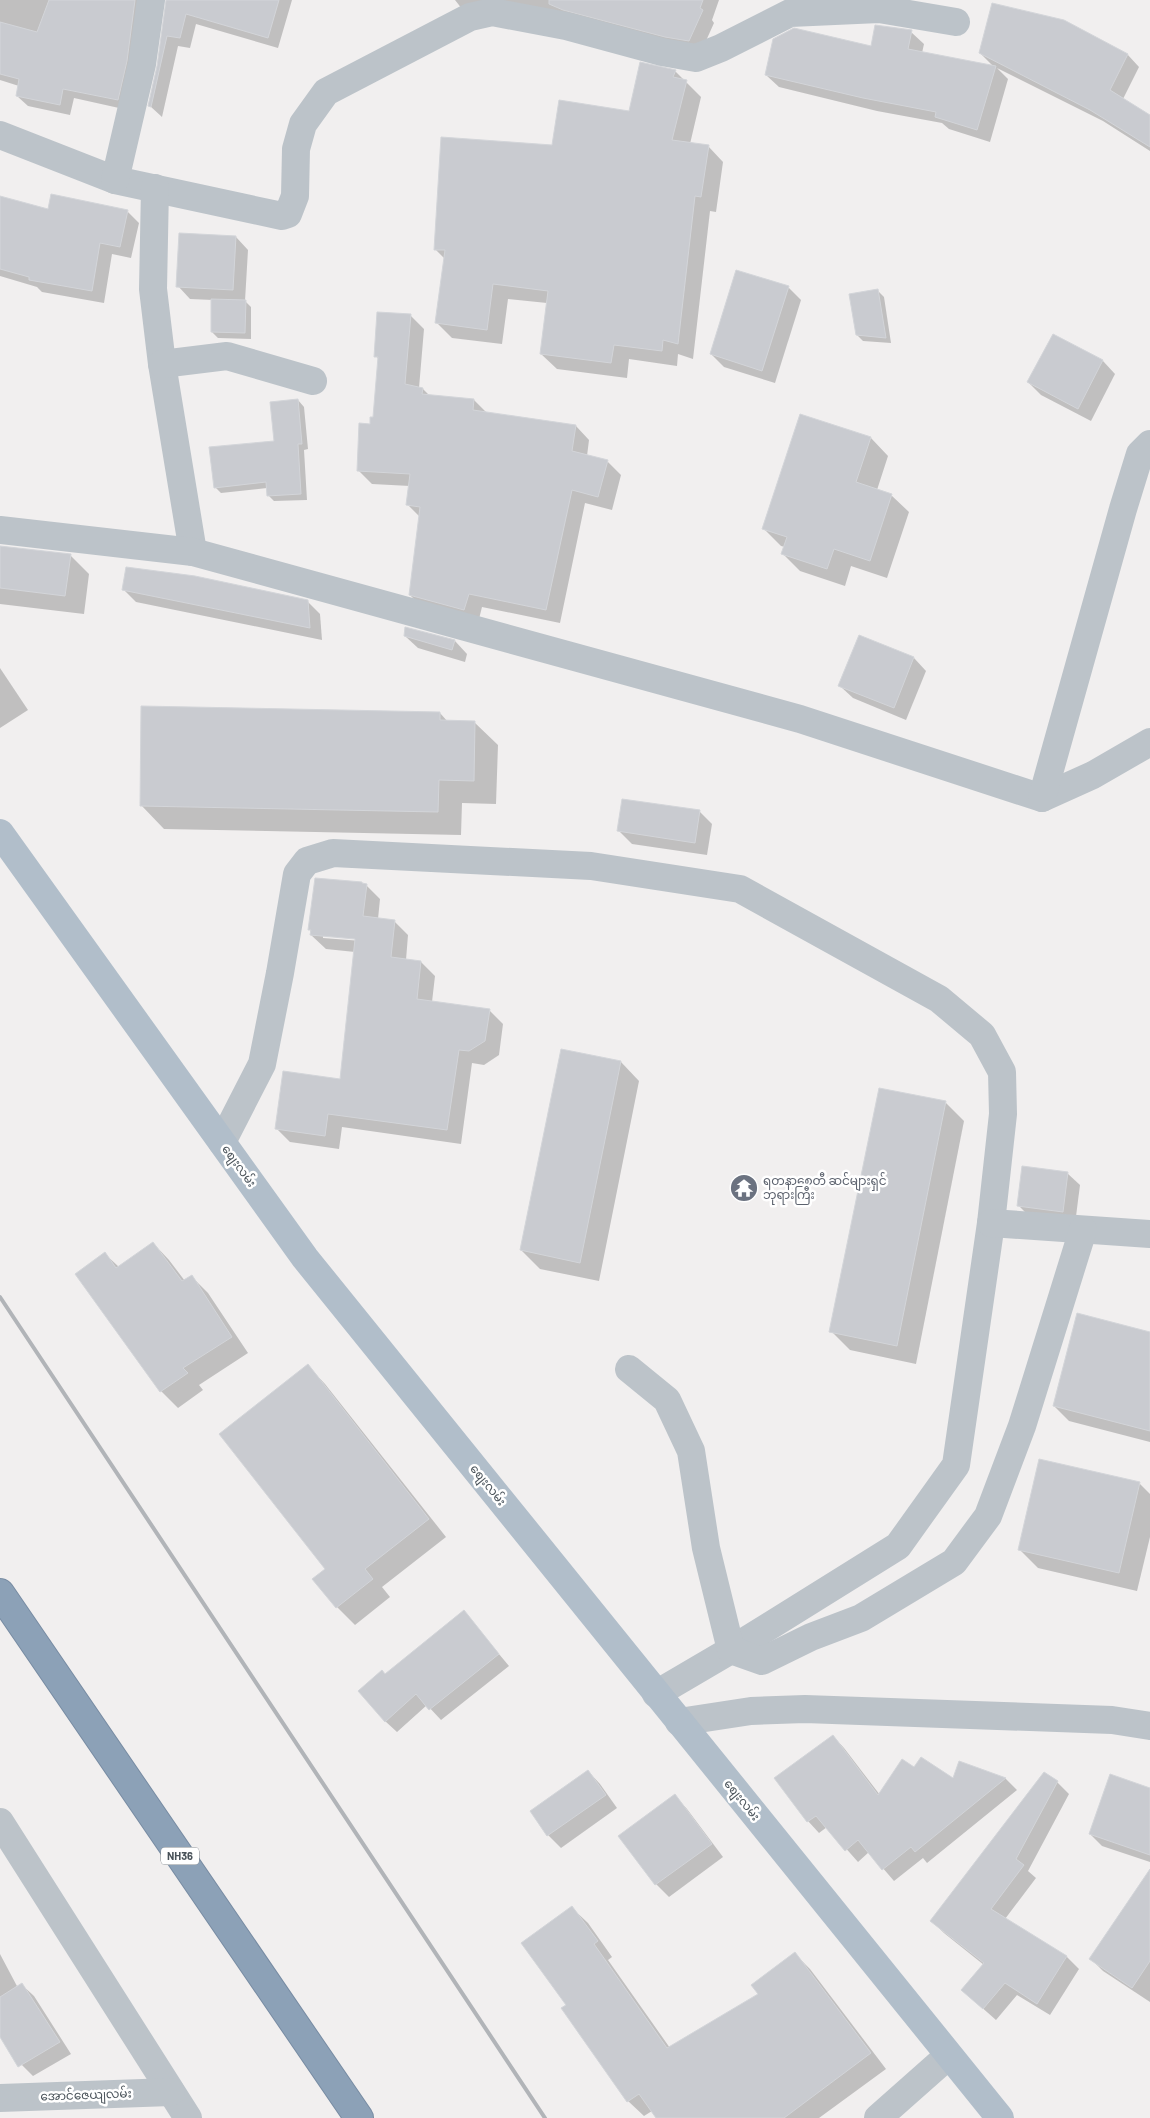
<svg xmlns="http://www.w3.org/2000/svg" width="1150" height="2118" font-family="Barlow,'Noto Sans Myanmar',sans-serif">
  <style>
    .shadow { fill: #0003; fill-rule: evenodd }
    .building { fill: #c9cbd0; stroke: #d3d5d9 }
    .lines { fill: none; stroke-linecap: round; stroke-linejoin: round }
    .highway-casing { stroke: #788ca3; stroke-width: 30 }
    .minor { stroke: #bcc3c9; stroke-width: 28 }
    .major { stroke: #b1beca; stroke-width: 28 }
    .highway { stroke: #8ca1b7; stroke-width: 28 }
    .rail { stroke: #b1b4b8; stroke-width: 4 }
    .labels { text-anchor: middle; stroke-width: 5; stroke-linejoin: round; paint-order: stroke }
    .shield { fill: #fff; stroke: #80868b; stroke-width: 1 }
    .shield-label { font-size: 11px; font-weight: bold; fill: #495259 }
    .street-label { font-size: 12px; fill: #495259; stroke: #fff }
    .worship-label { font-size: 12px; fill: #5b616d; stroke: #fff; text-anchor: start }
  </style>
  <rect width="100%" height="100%" fill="#f1efef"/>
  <g class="shadow">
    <path d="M0,0h150l-22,110 -54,-12 -4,17 -42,-9 -11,-10 2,-10 -19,-6z"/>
    <path d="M167,0h125l-14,48 -82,-24 -6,24 -12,-2 -16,71 -12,-11 9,-40z"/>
    <path d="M455,0h264l-7,20 2,3 -13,29 -235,-38z"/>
    <path d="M1063,21l65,34 11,12 -16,32 27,17v35l-47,-30 -106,-53 11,11 -18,63 -41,-13 -7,-6 -65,-12 -98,-24 -13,-12 106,-28 39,-15 13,12 -2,9 71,13 -13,-13z"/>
    <path d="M641,64l35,8 25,25 -11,47 18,2 15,16 -7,50 -6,-1 -17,148 -15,-5 -1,12 -48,-7 -2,19 -70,-9 -16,-15 6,-51 -39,-4 -6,45 -50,-6 -16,-16 9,-63 -10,-10 118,-103 77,-34z"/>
    <path d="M0,197l49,14h78l12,12 -8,35 -19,-4 -8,49 -62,-11 -5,-5 -37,-11z"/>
    <path d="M236,237l12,13 -3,51 6,6v32l-33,-1 -6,-6 1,-32 -23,-1 -12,-13z"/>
    <path d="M788,287l13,13 -26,83 -51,-16 -13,-13z"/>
    <path d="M878,291l6,6 7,46 -28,-2 -6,-6z"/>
    <path d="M410,315l14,14 -5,59 4,1 7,7 44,4 13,13 89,13 13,14 -2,16 20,5 14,14 -9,35 -27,-7 -25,120 -78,-16 -4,16 -54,-14 -14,-14 10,-78 -13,-13 3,-18 -38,-2 -14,-14 16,-52 5,-58 -3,-4z"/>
    <path d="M1053,335l50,26 12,13 -24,47 -50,-26 -13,-13z"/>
    <path d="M298,400l6,7 4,42 -4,1 3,50 -33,1 -6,-6 -1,-7 -46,5 -6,-6 60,-45z"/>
    <path d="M801,416l70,22 17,18 -11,34 14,5 18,17 -22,66 -36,-12 -6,20 -45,-15 -18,-18 3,-6 -4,-1 -18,-18z"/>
    <path d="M0,547l70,8 19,19 -5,40 -84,-10z"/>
    <path d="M123,589l184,12 13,13 2,26 -186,-38z"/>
    <path d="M405,636l50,5 12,13 -2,8 -47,-14z"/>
    <path d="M860,637l54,21 12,13 -20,49 -53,-22 -13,-12z"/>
    <path d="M0,668l28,42 -28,18z"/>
    <path d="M440,713l8,9h26l24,23 -2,59 -34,-1 -1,32 -297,-6 -23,-24z"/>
    <path d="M699,811l13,13 -5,31 -75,-11 -13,-13z"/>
    <path d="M366,885l14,14 -2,20 16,2 14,14 -2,25 15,2 14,14 -3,26 57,8 14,14 -4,31 -15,10 -12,-2 -11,81 -119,-17 -3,22 -49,-7 -14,-14 65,-47 14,-129 -29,-3 -15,-14 -1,-6zM323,935l39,4v2l-39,-3z"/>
    <path d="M621,1062l18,19 -40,200 -59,-12 -19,-19z"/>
    <path d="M880,1090l66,13 18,18 -48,243 -66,-14 -19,-19z"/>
    <path d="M1067,1173l13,12 -5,39 -44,-6 -13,-13z"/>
    <path d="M153,1243l16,17 16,21 7,-4 16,16 40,60 -49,32 4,5 -25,18 -17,-17 -84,-116 28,-21 14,13z"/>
    <path d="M1150,1333v109l-81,-21 -15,-15z"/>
    <path d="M308,1366l17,18 121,153 -64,50 8,10 -35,28 -18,-18 -10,-38z"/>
    <path d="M1139,1483l11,11v43l-13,54 -99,-23 -19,-19z"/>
    <path d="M464,1612l45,54 -68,54 -14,-15 -30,27 -12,-11v-46z"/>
    <path d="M833,1736l11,12 36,47 34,-27 39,12 7,-17 46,16 11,11 -90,73 -4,-5 -29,23 -25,-29 -11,10 -31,-35 -8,6 -11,-12z"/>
    <path d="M588,1771l12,13 17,24 -56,40 -13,-13z"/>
    <path d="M1057,1782l12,12 -41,77 8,7 -31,41 62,38 12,12 -29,46 -33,-20 -21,25 -34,-30 22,-25 -40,-32 -12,-12z"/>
    <path d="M1150,1790v72l-48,-16 -12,-12z"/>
    <path d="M675,1796l12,13 36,48 -54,40 -13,-13 -36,-48z"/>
    <path d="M1150,1871v131l-47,-31 -12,-12z"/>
    <path d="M572,1908l16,15 24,34 -4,3 62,88 90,-54 35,-40 15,15 76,100 -67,49h-162l-5,-7 -8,5 -16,-15 -60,-96z"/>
    <path d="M0,1954l18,34 4,-3 12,11 37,58 -38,22 -12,-12 -21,-32z"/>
  </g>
  <g class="building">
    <path d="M49,0h86l-8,61 -9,39 -55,-11 -3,16 -44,-9 3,-17 -19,-5v-52l37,10z"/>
    <path d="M166,0h113l-11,38 -82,-24 -6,24 -13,-2 -16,71 -3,-1 9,-40z"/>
    <path d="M549,0h154l-3,8 3,2 -14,31 -24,-4 -102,-27 -14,-6z"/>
    <path d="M992,3l72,17 64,34 -18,36 40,25v32l-60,-37 -111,-57z"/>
    <path d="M875,25l37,5 -4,19 88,17 -19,64 -42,-13 1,-5 -73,-14 -98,-23 8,-36 21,-11 77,18z"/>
    <path d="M640,62l36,8 -3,7 14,3 -15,60 37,5 -8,52 -6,-1 -17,148 -15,-4 -1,11 -48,-6 -3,18 -71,-9 8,-63 -55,-7 -6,46 -52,-7 10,-73h-11l7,-113 111,8 7,-45 70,11z"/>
    <path d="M51,194l77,16 -8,37 -20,-4 -8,48 -63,-11v-3l-29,-8v-73l48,13z"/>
    <path d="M179,233l57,3 -3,54 -57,-3z"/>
    <path d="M736,270l53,16 -27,85 -52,-17z"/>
    <path d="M878,289l8,49 -30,-3 -7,-41z"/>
    <path d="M211,299l35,1 -1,33 -34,-1z"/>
    <path d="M377,312l34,2 -6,70 18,4 -1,6 52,5 -1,11 103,15 -4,26 36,9 -10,37 -26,-7 -26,120 -77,-16 -5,16 -55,-15 11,-88 -14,-2 4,-31 -53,-3 2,-48 11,1v-7h3l5,-60h-4z"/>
    <path d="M1053,334l50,26 -25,49 -51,-27z"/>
    <path d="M298,399l4,45h-4l3,50 -34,2 -1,-14 -52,6 -5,-41 65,-6 -4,-39z"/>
    <path d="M800,414l71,23 -15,45 36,12 -22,67 -36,-12 -7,20 -46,-15 6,-17 -25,-8z"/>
    <path d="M0,546l71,8 -6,42 -65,-8z"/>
    <path d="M126,567l69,9 113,24 2,28 -188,-38z"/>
    <path d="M405,627l50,13 -3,10 -48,-14z"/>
    <path d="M859,635l55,22 -20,51 -56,-22z"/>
    <path d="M141,706l299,6v8l35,1 -1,60 -35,-1 -1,32 -298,-6z"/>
    <path d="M622,799l78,11 -5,33 -78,-12z"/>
    <path d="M315,878l47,4v1l5,1 -4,32 32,4 -4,37 30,4 -4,38 73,10 -5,32 -16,10 -10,-1 -12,80 -119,-16 -3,22 -50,-7 8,-58 57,8 15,-140 -45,-4 1,-5h-3z"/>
    <path d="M561,1049l60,12 -41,202 -60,-13z"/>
    <path d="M879,1088l67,13 -49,245 -68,-14z"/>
    <path d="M1022,1166l46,6 -5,40 -46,-6z"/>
    <path d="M153,1242l29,39 10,-6 40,62 -49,31 5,5 -28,19 -85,-118 30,-22 11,16z"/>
    <path d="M1077,1313l73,19v99l-97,-25z"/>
    <path d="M308,1364l121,155 -64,50 8,10 -37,29 -24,-29 13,-10 -106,-135z"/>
    <path d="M1039,1459l101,23 -21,91 -101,-23z"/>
    <path d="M464,1610l35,44 -70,56 -13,-16 -31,28 -27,-31 24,-21 3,4z"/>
    <path d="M833,1735l45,60 24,-36 12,8 7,-10 32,21 6,-17 47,17 -91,74 -4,-5 -29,23 -24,-30 -13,11 -29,-35 -9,6 -33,-44z"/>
    <path d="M588,1770l18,25 -59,41 -17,-25z"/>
    <path d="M1044,1772l14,9 -42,78 8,6 -33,44 76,47 -30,48 -32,-21 -22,26 -22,-19 23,-27 -54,-42z"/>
    <path d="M1110,1774l40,14v67l-61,-21z"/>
    <path d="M675,1794l37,50 -57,41 -37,-49z"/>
    <path d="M1150,1869v92l-18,27 -43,-29z"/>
    <path d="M572,1906l26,35 -4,3 73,104 91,-54 -7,-9 44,-33 76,101 -87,65h-128l-17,-24 -12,8 -66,-94 5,-3 -45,-62z"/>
    <path d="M22,1983l38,59 -42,25 -18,-30v-40z"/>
  </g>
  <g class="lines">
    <defs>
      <path id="highway" d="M0,1593l359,525"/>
    </defs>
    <use href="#highway" class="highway-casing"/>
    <g class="minor">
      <path d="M0,135l115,45 167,36 6,-2 7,-18 1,-47 7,-25 23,-32 144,-75 22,-5 74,14 96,26 34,6 25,-10 69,-35 89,-4 77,13"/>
      <path d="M115,180l27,-116 9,-64"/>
      <path d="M155,188l-2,101 9,75 31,188"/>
      <path d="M162,364l65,-8 86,25"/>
      <path d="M0,530l193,22 607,167 242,79 51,-23 57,-33"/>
      <path d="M1042,798l81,-289 17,-55 10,-10"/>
      <path d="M222,1142l40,-78 18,-91 17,-99 10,-13 26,-8 258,13 149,23 199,110 43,36 20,37 1,42 -12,109 -35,242 -58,81 -167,104 -75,44"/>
      <path d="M991,1223l159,11"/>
      <path d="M629,1369l38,31 24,51 15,97 25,102 31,11 49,-24 50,-19 93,-56 34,-46 34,-90 61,-196"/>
      <path d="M679,1722l72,-11 54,-2 307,11 38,6"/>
      <path d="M0,1822l188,296"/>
      <path d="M0,2098l171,-6"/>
      <path d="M878,2118l70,-62"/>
    </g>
    <path class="major" d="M0,833l305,425 695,860"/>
    <use href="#highway" class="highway"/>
    <path class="rail" d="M0,1297l545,821"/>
  </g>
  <defs>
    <symbol id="temple-disc" viewBox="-11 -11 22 22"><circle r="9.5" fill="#6b7280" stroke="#fff"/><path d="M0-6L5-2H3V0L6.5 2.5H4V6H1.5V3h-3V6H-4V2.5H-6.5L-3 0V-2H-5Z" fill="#fff"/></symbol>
  </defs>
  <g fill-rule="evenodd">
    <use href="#temple-disc" x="728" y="1172" width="32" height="32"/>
  </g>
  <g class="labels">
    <rect class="shield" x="161" y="1847.5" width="38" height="17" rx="4"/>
    <g class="shield-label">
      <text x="180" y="1860">NH36</text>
    </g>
    <g class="street-label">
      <text transform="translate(239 1166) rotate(54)" y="4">စျေးလမ်း</text>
      <text transform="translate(488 1485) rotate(51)" y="4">စျေးလမ်း</text>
      <text transform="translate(742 1800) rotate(51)" y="4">စျေးလမ်း</text>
      <text transform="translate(86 2095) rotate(-2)" y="4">အောင်ဇေယျလမ်း</text>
    </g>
    <g class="worship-label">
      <text x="763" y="1185">ရတနာစေတီ ဆင်များရှင်<tspan x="763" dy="14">ဘုရားကြီး</tspan></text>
    </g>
  </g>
</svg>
